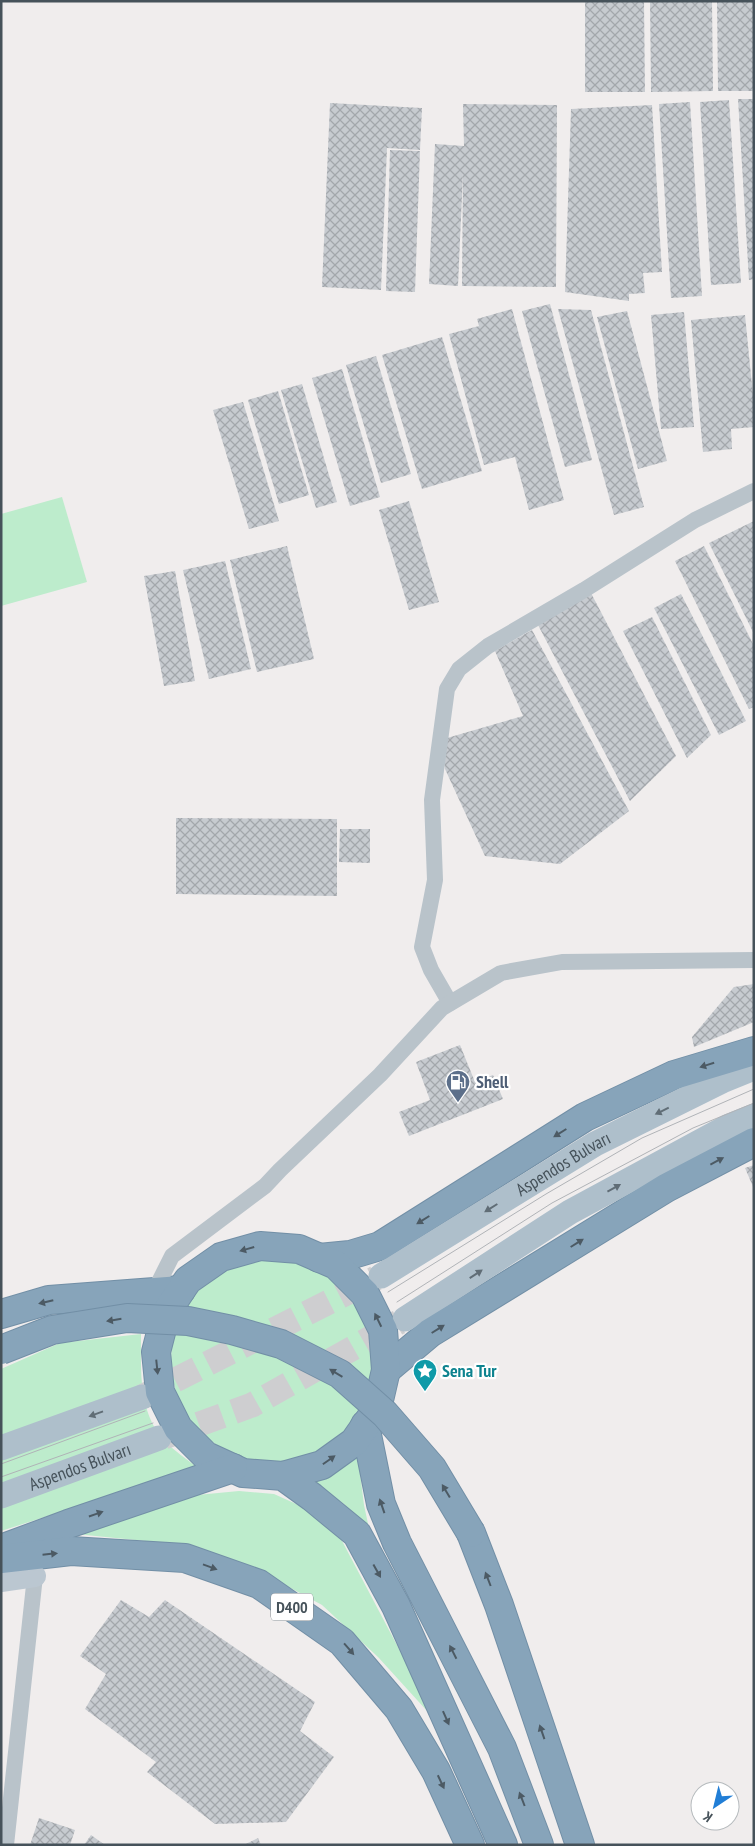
<svg xmlns="http://www.w3.org/2000/svg" width="755" height="1846" font-family="'PT Sans Narrow',sans-serif">
  <style>
    .green { fill: #bdeccc }
    .building { fill: url(#building-cross-hatch) }
    .lines { fill: none; stroke-linecap: round; stroke-linejoin: round }
    .primary-tunnel { stroke: #ceced0; stroke-width: 25; stroke-dasharray: 25 12; stroke-linecap: butt }
    .highway-casing { stroke: #728fa6; stroke-width: 30 }
    .street { stroke: #b9c3ca; stroke-width: 16 }
    .secondary { stroke: #bbc7d1; stroke-width: 22 }
    .primary { stroke: #aebfcb; stroke-width: 25 }
    .highway { stroke: #87a4ba; stroke-width: 28 }
    .tram { stroke: #b0b3b7; stroke-width: 1 }
    .highway-bridge-casing { stroke: #728fa6; stroke-width: 30; stroke-linecap: butt }
    .highway-bridge { stroke: #87a4ba; stroke-width: 28 }
    .oneway { fill: #4c5a64 }
    .oneway2 { fill: #606d76 }
    .labels { text-anchor: middle; stroke-width: 4.5; stroke-linejoin: round; paint-order: stroke }
    .shield { fill: #fff; stroke: #7e868c; stroke-width: 1 }
    .shield-label { font-size: 16px; font-weight: bold; fill: #46525a }
    .service-label { font-size: 18px; font-weight: bold; fill: #4e5e75; stroke: #fff; text-anchor: start }
    .street-label { font-size: 18px; fill: #46525a; stroke: #fff }
    .culture-label { font-size: 18px; font-weight: bold; fill: #0d838f; stroke: #fff; text-anchor: start }
  </style>
  <defs>
    <pattern id="building-cross-hatch" width="8" height="8" patternUnits="userSpaceOnUse" patternTransform="scale(1.25)"><rect width="8" height="8" fill="#c7cbd0"/><path d="M0 0l8 8M0 8l8-8" fill="none" stroke="#a3a7ac"/></pattern>
  </defs>
  <rect width="100%" height="100%" fill="#f0eded"/>
  <g class="green">
    <path d="M62,497l25,85 -86,24v-92z"/>
    <circle cx="273" cy="1360" r="102"/>
    <path d="M141,1334c0,36 -3,79 24,107 9,10 22,18 33,27l-197,63v-162l59,-26z"/>
    <path d="M358,1457l6,48 6,28 -26,-29 -31,-21 27,-14z"/>
    <path d="M239,1491l35,3 40,18 27,27 97,184 -60,-66 -56,-52 -72,-39 -75,-22 -99,-10 121,-39z"/>
  </g>
  <g class="building">
    <path d="M585,1h59l1,91h-60z"/>
    <path d="M650,1h62l1,90 -62,1z"/>
    <path d="M717,1h37v90h-36z"/>
    <path d="M738,99h16v180l-5,1z"/>
    <path d="M729,100l12,183 -30,2 -11,-183z"/>
    <path d="M690,102l12,194 -31,2 -12,-194z"/>
    <path d="M330,103l92,5 -2,42 -33,-2 -6,142 -59,-3z"/>
    <path d="M463,104l94,1 -1,182 -94,-1 1,-113 -5,113 -29,-2 6,-140 29,2z"/>
    <path d="M652,105l10,167 -19,1 2,20 -16,1v7l-64,-9 6,-183z"/>
    <path d="M390,150l30,1 -5,141 -29,-1z"/>
    <path d="M550,304l42,156 -27,7 -43,-156z"/>
    <path d="M512,309l52,191 -35,10 -14,-53 -31,8 -35,-131 30,-8 -2,-7z"/>
    <path d="M558,309l33,1 53,197 -30,8z"/>
    <path d="M627,311l40,150 -29,8 -41,-152z"/>
    <path d="M684,312l10,115 -33,2 -10,-114z"/>
    <path d="M745,315l9,91v21l-23,2 1,20 -29,3 -12,-132z"/>
    <path d="M442,337l40,134 -60,18 -40,-134z"/>
    <path d="M376,356l35,118 -30,9 -35,-118z"/>
    <path d="M342,369l38,128 -30,9 -38,-128z"/>
    <path d="M302,384l35,118 -21,6 -35,-118z"/>
    <path d="M278,391l31,104 -30,9 -31,-104z"/>
    <path d="M243,402l36,119 -30,8 -36,-119z"/>
    <path d="M409,501l30,101 -30,8 -30,-100z"/>
    <path d="M754,521v113l-45,-91z"/>
    <path d="M287,546l27,113 -57,13 -27,-112z"/>
    <path d="M704,546l50,100v61l-5,2 -74,-148z"/>
    <path d="M225,561l26,108 -42,10 -26,-109z"/>
    <path d="M175,571l20,110 -31,5 -20,-110z"/>
    <path d="M591,593l85,163 -46,45 -92,-176z"/>
    <path d="M681,594l65,127 -27,14 -65,-127z"/>
    <path d="M652,617l59,118 -24,23 -64,-127z"/>
    <path d="M532,630l97,181 -69,53 -75,-8 -40,-87 -2,-16 4,-15 76,-22 -28,-65z"/>
    <path d="M176,818l161,1v77l-161,-2z"/>
    <path d="M340,829h30v34l-31,-1z"/>
    <path d="M754,984v38l-60,25 -2,-10 42,-50z"/>
    <path d="M460,1045l15,37 18,-7 10,24 -94,37 -10,-24 31,-12 -14,-38z"/>
    <path d="M754,1165v24l-9,-21z"/>
    <path d="M121,1600l28,17 16,-17 150,102 -15,29 34,26 -48,65 -71,2 -68,-52 9,-10 -71,-53 21,-35 -26,-18z"/>
    <path d="M39,1818l36,12 -5,15h-40z"/>
    <path d="M91,1835l14,10h-21z"/>
    <path d="M258,1838l3,7h-17z"/>
  </g>
  <g class="lines">
    <g class="primary-tunnel">
      <path d="M142,1397l234,-119"/>
      <path d="M164,1437l88,-32 147,-83"/>
    </g>
    <defs>
      <g id="highway">
        <path d="M319,1258l31,-3 30,-9 205,-129 89,-42 80,-24"/>
        <path d="M1,1314l48,-14 132,-10"/>
        <path d="M386,1370l44,-37 236,-145 88,-46"/>
        <path d="M365,1425l16,79 16,39 105,205 37,97"/>
        <path d="M283,1476l39,-11 32,-23 23,-33 9,-39 -3,-40 -18,-36 -29,-29 -37,-16 -39,-3 -39,11 -33,23 -7,10 -15,23 -10,39 4,40 18,36 28,28 37,17 40,3 29,21 45,37 39,72 107,239"/>
        <path d="M471,1533l28,72 81,240"/>
        <path d="M1,1549l67,-25 165,-56"/>
        <path d="M1,1559l70,-8 114,7 74,26 83,58 57,67 37,62 34,74"/>
      </g>
    </defs>
    <use href="#highway" class="highway-casing"/>
    <g class="street">
      <path d="M450,1003l-19,-33 -9,-23 13,-67 -3,-80 15,-111 12,-20 29,-23 96,-56 111,-70 59,-29"/>
      <path d="M154,1292l18,-36 93,-70 15,-16 100,-95 62,-67 59,-35 61,-11 192,-2"/>
      <path d="M6,1845l29,-269"/>
    </g>
    <path class="secondary" d="M1,1581l34,-5"/>
    <g class="primary">
      <path id="s1" d="M381,1276l214,-132 127,-63 32,-13"/>
      <path d="M405,1319l165,-107 159,-86 25,-10"/>
      <path d="M1,1448l141,-51"/>
      <path id="s2" d="M1,1496l158,-58"/>
    </g>
    <use href="#highway" class="highway"/>
    <g class="tram">
      <path d="M388,1292l158,-98 96,-56 112,-49"/>
      <path d="M397,1302l155,-99 141,-75 61,-25"/>
      <path d="M1,1464l144,-53"/>
      <path d="M1,1477l152,-54"/>
    </g>
    <defs>
      <path id="highway-bridge" d="M1,1350l51,-20 75,-12 61,3 44,9 49,14 59,30 45,40 47,54 39,65"/>
    </defs>
    <use href="#highway-bridge" class="highway-bridge-casing"/>
    <use href="#highway-bridge" class="highway-bridge"/>
  </g>
  <defs><path id="oneway-solid" d="M-6-.8H1V-3.2L6.5 0L1 3.2V.8H-6Z" transform="scale(1.25)"/></defs>
  <g class="oneway">
    <use href="#oneway-solid" transform="translate(707 1065) rotate(163)"/>
    <use href="#oneway-solid" transform="translate(560 1133) rotate(148)"/>
    <use href="#oneway-solid" transform="translate(717 1161) rotate(-28)"/>
    <use href="#oneway-solid" transform="translate(423 1220) rotate(148)"/>
    <use href="#oneway-solid" transform="translate(577 1243) rotate(-32)"/>
    <use href="#oneway-solid" transform="translate(247 1249) rotate(164)"/>
    <use href="#oneway-solid" transform="translate(46 1302) rotate(167)"/>
    <use href="#oneway-solid" transform="translate(114 1320) rotate(171)"/>
    <use href="#oneway-solid" transform="translate(378 1320) rotate(-116)"/>
    <use href="#oneway-solid" transform="translate(438 1329) rotate(-32)"/>
    <use href="#oneway-solid" transform="translate(157 1367) rotate(84)"/>
    <use href="#oneway-solid" transform="translate(336 1373) rotate(-149)"/>
    <use href="#oneway-solid" transform="translate(329 1460) rotate(-35)"/>
    <use href="#oneway-solid" transform="translate(446 1491) rotate(-121)"/>
    <use href="#oneway-solid" transform="translate(382 1506) rotate(-109)"/>
    <use href="#oneway-solid" transform="translate(96 1514) rotate(-19)"/>
    <use href="#oneway-solid" transform="translate(50 1554) rotate(-6)"/>
    <use href="#oneway-solid" transform="translate(210 1567) rotate(20)"/>
    <use href="#oneway-solid" transform="translate(377 1571) rotate(61)"/>
    <use href="#oneway-solid" transform="translate(488 1579) rotate(-111)"/>
    <use href="#oneway-solid" transform="translate(349 1649) rotate(49)"/>
    <use href="#oneway-solid" transform="translate(453 1652) rotate(-117)"/>
    <use href="#oneway-solid" transform="translate(446 1718) rotate(66)"/>
    <use href="#oneway-solid" transform="translate(542 1732) rotate(-109)"/>
    <use href="#oneway-solid" transform="translate(441 1782) rotate(65)"/>
    <use href="#oneway-solid" transform="translate(522 1799) rotate(-111)"/>
  </g>
  <g class="oneway2">
    <use href="#oneway-solid" transform="translate(662 1111) rotate(154)"/>
    <use href="#oneway-solid" transform="translate(614 1188) rotate(-29)"/>
    <use href="#oneway-solid" transform="translate(491 1208) rotate(148)"/>
    <use href="#oneway-solid" transform="translate(476 1274) rotate(-33)"/>
    <use href="#oneway-solid" transform="translate(96 1414) rotate(160)"/>
  </g>
  <defs>
    <symbol id="fuel-pin" viewBox="-11 -11 22 30"><path d="M0 17L-7.5 6A9.5 9.5 0 1 1 7.5 6Z" fill="#5c6f8a" stroke="#fff"/><path d="M-5.5-6h7V0h2V4h1.3V-2.5L3-4.5l.8-.8L6-3V5H2.5V1h-1V6h-7ZM-4.2-4.7v3.2H.2V-4.7Z" fill="#fff"/></symbol>
    <symbol id="sight-pin" viewBox="-11 -11 22 30"><path d="M0 17L-7.5 6A9.5 9.5 0 1 1 7.5 6Z" fill="#0f9aa8" stroke="#fff"/><path d="M0-6L1.8-2.2L6-1.7L2.9 1.2L3.7 5.4L0 3.3L-3.7 5.4L-2.9 1.2L-6-1.7L-1.8-2.2Z" fill="#fff"/></symbol>
  </defs>
  <g fill-rule="evenodd">
    <use href="#fuel-pin" x="444" y="1068" width="28" height="38"/>
    <use href="#sight-pin" x="411" y="1357" width="28" height="38"/>
  </g>
  <g class="labels">
    <rect class="shield" x="271" y="1593.5" width="42" height="27" rx="4"/>
    <g class="shield-label">
      <text x="292" y="1613">D400</text>
    </g>
    <g class="service-label">
      <text x="476" y="1088">Shell</text>
    </g>
    <g class="street-label">
      <text dy="6" stroke="none"><textPath href="#s1" startOffset="214">Aspendos Bulvarı</textPath></text>
      <text dy="6" stroke="none"><textPath href="#s2" startOffset="84">Aspendos Bulvarı</textPath></text>
    </g>
    <g class="culture-label">
      <text x="442" y="1377">Sena Tur</text>
    </g>
  </g>
  <rect width="755" height="1846" fill="none" stroke="#46525a" stroke-width="5"/>
  <g transform="translate(715 1806) rotate(215)"><circle r="24" fill="#ffffff" stroke="#b5babd"/>
  <path d="M0-4L9 19L0 12L-9 19Z" fill="#217ed6"/>
  <text y="-8" font-size="14" font-weight="bold" text-anchor="middle" fill="#46525a">K</text>
  </g>
</svg>
